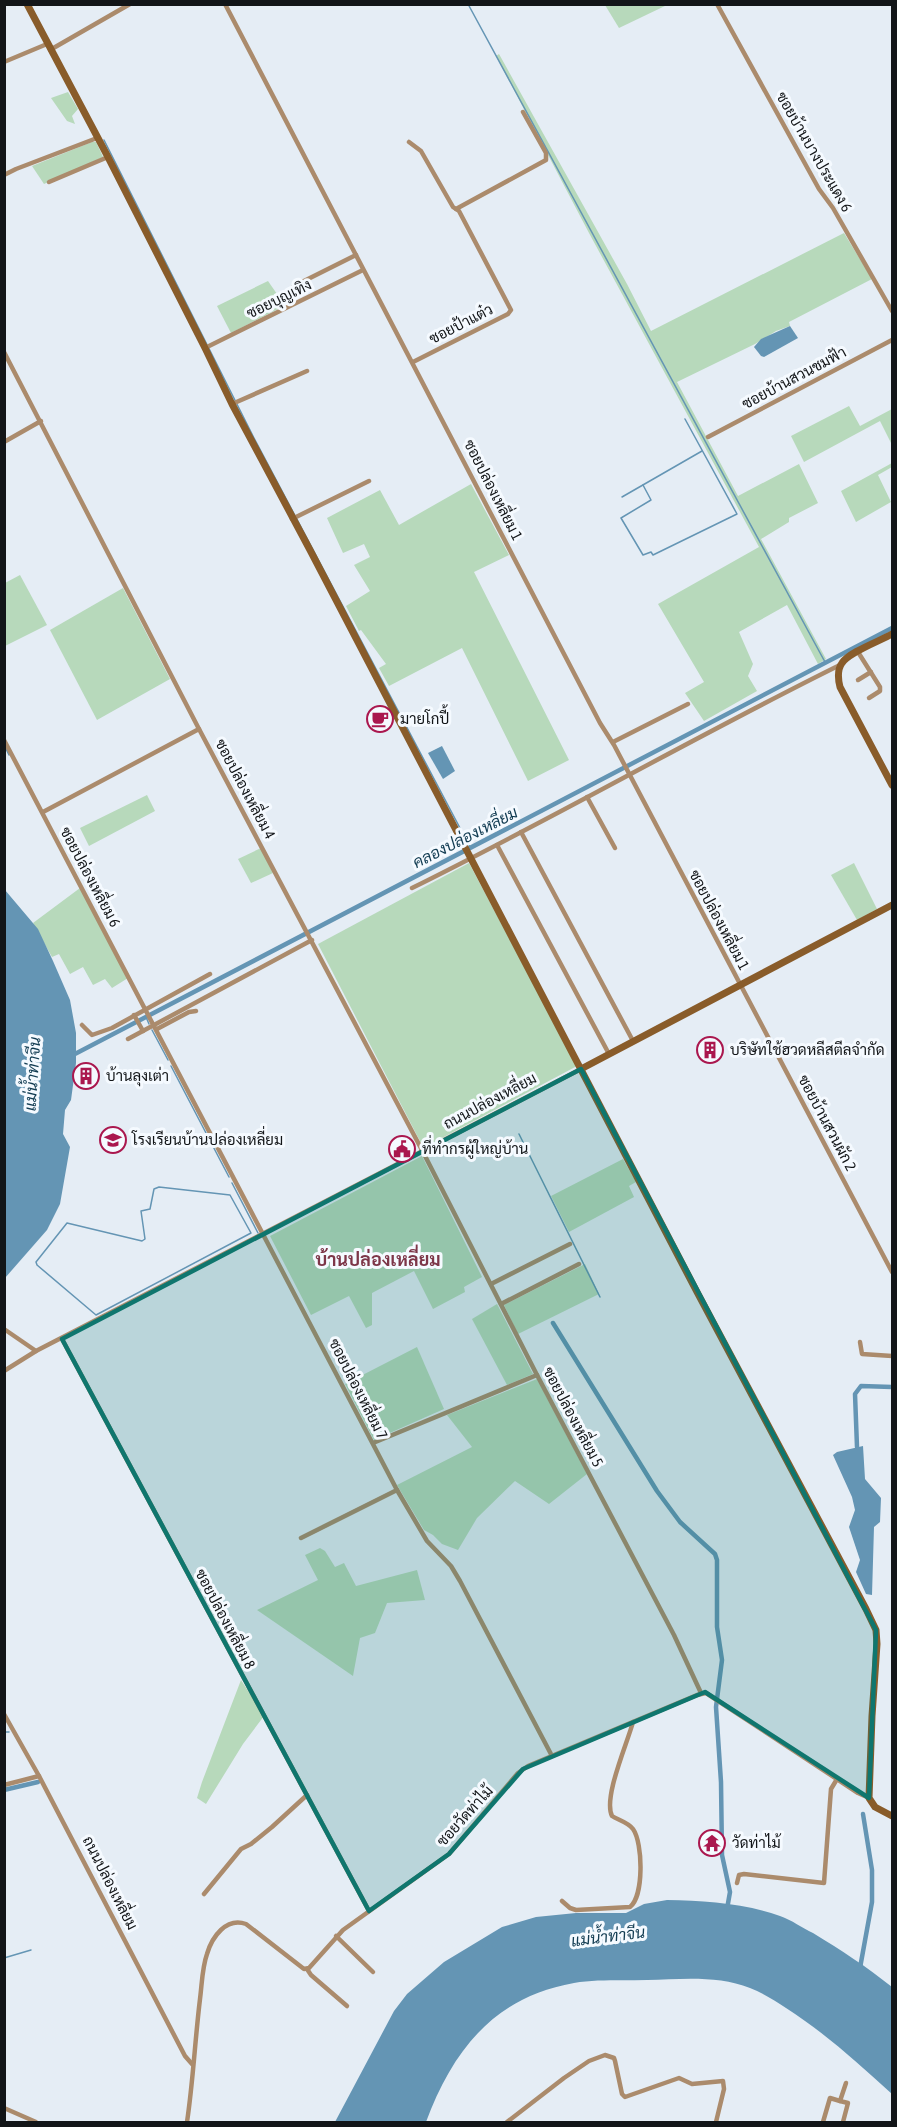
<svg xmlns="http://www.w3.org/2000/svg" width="897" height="2127" font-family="'Asap Condensed',Sarabun,sans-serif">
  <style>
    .green { fill: #b7d9bb }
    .water { fill: #6495b4 }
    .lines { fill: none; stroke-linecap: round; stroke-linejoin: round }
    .stream { stroke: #6495b4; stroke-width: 1.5 }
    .canal { stroke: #6495b4; stroke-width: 4.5 }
    .street { stroke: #ab8b6c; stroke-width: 4.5 }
    .secondary { stroke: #895c2a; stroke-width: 7 }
    .marked { fill: #0f766e; fill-opacity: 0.2; stroke: #0f766e; stroke-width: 4.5; stroke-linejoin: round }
    .labels { text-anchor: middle; stroke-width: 6; stroke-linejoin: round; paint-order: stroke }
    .street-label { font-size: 15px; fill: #121518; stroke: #f5faff }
    .poi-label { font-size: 15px; fill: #121518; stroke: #f5faff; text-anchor: start }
    .water-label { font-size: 16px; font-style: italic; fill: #123c52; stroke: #f5faff }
    .quarter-label { font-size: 18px; font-weight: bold; fill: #7d3648; stroke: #f5faff }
  </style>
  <rect width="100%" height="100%" fill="#e5edf5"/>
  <g class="green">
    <path d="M605,5h62l-48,23z"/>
    <path d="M499,54l128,230 24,47 193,-98 28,46 -83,43 1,4 -14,5 -21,13 -78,38 61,114 61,-32 19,39 -29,15v4l-28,17 65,120 -8,5 -31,-59 -48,27 14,32 -5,12 9,15 -53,30 -19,-28 19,-11 -46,-78 101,-57 -170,-314 -93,-177z"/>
    <path d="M68,92l10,17 -6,7 3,8 -8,-3 -16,-23z"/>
    <path d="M92,142h4l7,15 -59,27 -12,-18z"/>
    <path d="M268,281l9,13 5,13 -51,26 -14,-27z"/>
    <path d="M849,406l11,20 32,-17v36l-12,-24 -76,41 -13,-26z"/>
    <path d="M892,463v4l-14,8 13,27 -35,20 -15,-31z"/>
    <path d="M471,484l38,71 -35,17 95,188 -41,21 -66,-133 -73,38 -10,-18 7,-4 -25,-34 -2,1 -13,-25 24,-15 -16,-26 16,-8 -6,-13 -21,9 -16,-35 53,-28 19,35z"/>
    <path d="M20,575l27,50 -42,21v-63z"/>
    <path d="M123,588l47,91 -73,41 -47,-90z"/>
    <path d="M147,795l8,16 -66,35 -9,-18z"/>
    <path d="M261,848l12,25 -22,10 -13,-24z"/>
    <path d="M469,863l108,203 -152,81 -3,-2 -104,-201z"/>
    <path d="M854,863l23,46 -20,11 -26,-45z"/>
    <path d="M80,888l48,90 -16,10 -7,-9 -12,6 -10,-18 -13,7 -11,-20 -7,3 -19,-34z"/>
    <path d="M422,1156l60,121 -18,10 1,5 -32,17 -19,-38 -42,22v32l-6,3 -17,-32 -38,19 -41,-79z"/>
    <path d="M623,1159l13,23 -7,4 5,11 -65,35 -18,-36z"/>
    <path d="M585,1264l14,30 -81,40 -14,-29z"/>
    <path d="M497,1304l36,70 -26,11 -35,-66z"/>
    <path d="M417,1347l27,62 -70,31 -29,-56z"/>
    <path d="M537,1379l50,95 -38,30 -34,-23 -38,37 -19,32 -16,-6 -9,-9 -9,-5 -27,-45 75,-38 -25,-32z"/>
    <path d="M320,1548l5,3 10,16 9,-4 12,23 61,-16 8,30 -38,3 -12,30 -15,5 -7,38 -96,-66 61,-30 -13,-25z"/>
    <path d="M241,1680l23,36 -21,28 -37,60 -9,-6 5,-16z"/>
  </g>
  <g class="water">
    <path d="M790,326l8,12 -34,19 -3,-1 -7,-9 7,-8z"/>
    <path d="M442,746l13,25 -12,8 -15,-26z"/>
    <path d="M5,890l33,39 15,32 17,39 6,33v30l-5,37 -6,10 -2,24 7,13 -10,57 -13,26 -42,48z"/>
    <path d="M863,1446l2,33 16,19 -1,24 -6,5 -2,68 -6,-1 -10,-22 4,-12 -11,-33 6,-17 -3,-13 -19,-42 4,-3z"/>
    <path d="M667,1900c38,1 77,3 113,16 12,4 22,12 33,17 28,17 54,34 79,54v107c-34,-31 -67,-61 -106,-86 -11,-7 -23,-15 -36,-20 -32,-13 -69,-9 -103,-8 -24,1 -50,-1 -73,3 -80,14 -121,67 -148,139h-91l59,-111 13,-17 37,-32 58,-35 34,-10 40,-4h50l18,-9z"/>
  </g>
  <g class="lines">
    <g class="stream">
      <path d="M468,4l357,658"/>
      <path d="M104,140l150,298 216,409"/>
      <path d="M643,485l8,15 -30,18 22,37 8,-3 2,3 84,-41 -52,-95"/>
      <path d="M622,497l80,-46"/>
      <path d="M5,747l4,8"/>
      <path d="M146,1017l3,7"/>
      <path d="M152,1030l16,30"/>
      <path d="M171,1066l58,111"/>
      <path d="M519,1134l81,163"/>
      <path d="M232,1183l26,50"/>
      <path d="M159,1187l71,8 21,38 -155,82 -59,-50 -1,-3 31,-39 75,18 3,-2 -4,-28 9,-2 4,-20z"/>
      <path d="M4,1732h5"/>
      <path d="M4,1958l27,-8"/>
    </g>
    <g class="canal">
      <path d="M73,1055l819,-427"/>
      <path d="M553,1323l104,168 23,31 35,32 2,6v67l5,33 -6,47 5,75 1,73 8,37 -3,17"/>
      <path d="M857,1447l-2,-53 6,-8 31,1"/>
      <path d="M4,1790l34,-8"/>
      <path d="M860,1968l12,-66v-32l-9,-56"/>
    </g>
    <g class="street">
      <path d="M225,4l375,719 14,22 278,527"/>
      <path d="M717,4l102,185 14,19 59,103"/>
      <path d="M50,50l80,-46"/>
      <path d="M4,62l43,-18"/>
      <path d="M409,142l12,9 32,56 6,4 52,99 -3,4 -95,48"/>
      <path d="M4,175l12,-6 81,-31"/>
      <path d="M49,182l59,-25"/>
      <path d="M456,209l90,-49v-7l-23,-41"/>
      <path d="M294,286l62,-31"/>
      <path d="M205,348l158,-78"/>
      <path d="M4,352l195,377 224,423 114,223 137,260 27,58"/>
      <path d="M232,404l75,-33"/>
      <path d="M708,437l184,-97"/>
      <path d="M4,442l37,-21"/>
      <path d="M292,519l77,-38"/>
      <path d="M858,652l22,35v4l-11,7"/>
      <path d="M858,680l13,-8"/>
      <path d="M4,740l393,750 30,51 24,25 9,15 92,175"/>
      <path d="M613,742l75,-38"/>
      <path d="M587,797l28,51"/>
      <path d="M43,812l156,-83"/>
      <path d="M521,832l112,209"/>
      <path d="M497,845l112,209"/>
      <path d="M412,888c144,-71 284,-152 428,-223"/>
      <path d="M134,1015l9,16"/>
      <path d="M82,1025l10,10 20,-7 98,-54"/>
      <path d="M157,1029l32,-17 7,-1"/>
      <path d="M128,1039l184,-99"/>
      <path d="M491,1284l79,-40"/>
      <path d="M501,1304l78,-40"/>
      <path d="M4,1329l32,22"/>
      <path d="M62,1339l307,572"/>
      <path d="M860,1342l2,12 30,2"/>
      <path d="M4,1371l32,-20 545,-282"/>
      <path d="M373,1443l164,-68"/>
      <path d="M301,1538l96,-48"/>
      <path d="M4,1714l35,62 146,280 7,8"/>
      <path d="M4,1785l35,-9"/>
      <path d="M737,1883l2,-8 5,-1 80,9 7,-94 6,-10"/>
      <path d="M204,1894l37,-45 10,-5 21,-17 35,-32"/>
      <path d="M562,1901l8,7 6,2 54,-3c14,-11 13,-64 3,-78 -5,-7 -15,-9 -21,-13 -9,-18 15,-72 21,-94"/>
      <path d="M336,1936l37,36"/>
      <path d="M307,1969l4,6 36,31"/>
      <path d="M4,2108l32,14"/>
      <path d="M187,2122c6,-40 8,-82 13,-123 2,-15 2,-31 7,-45 5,-17 19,-37 39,-30l58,45 5,-1 34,-38 106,-76 69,-81 10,-7 169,-71 9,-2 152,100 11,5"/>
      <path d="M507,2122l57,-44 25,-17 16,-6 9,3 1,3 7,33 3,3 54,-19 13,6 31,-3 1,8 -8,33"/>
      <path d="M823,2122l7,-24 10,3"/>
      <path d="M843,2122l5,-19 -8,-2 6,-18"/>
    </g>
    <g class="secondary">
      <path d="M27,4l81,153 97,191 27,56 78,146 387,742 169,317 10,21 1,14 -5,72 -3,82 6,9 17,9"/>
      <path d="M892,634c-12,7 -43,18 -50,29 -5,7 -4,16 -2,24l52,98"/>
      <path d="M581,1069l311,-164"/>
    </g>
  </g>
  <path class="marked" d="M581,1069l295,561 -7,168 -164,-106 -182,77 -74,85 -80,57 -307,-572z"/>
  <defs>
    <symbol id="cafe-ring" viewBox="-11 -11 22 22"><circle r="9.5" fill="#f5faff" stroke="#aa174e" stroke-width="1.5"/><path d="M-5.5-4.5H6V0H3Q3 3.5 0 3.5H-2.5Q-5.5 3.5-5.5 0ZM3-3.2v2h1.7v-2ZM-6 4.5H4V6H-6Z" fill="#aa174e"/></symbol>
    <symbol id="building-ring" viewBox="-11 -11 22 22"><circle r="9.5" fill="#f5faff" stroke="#aa174e" stroke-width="1.5"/><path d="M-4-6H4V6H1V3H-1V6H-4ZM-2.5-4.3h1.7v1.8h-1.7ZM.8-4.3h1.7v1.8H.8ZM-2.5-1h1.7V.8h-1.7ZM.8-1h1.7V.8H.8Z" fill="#aa174e"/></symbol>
    <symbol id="school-ring" viewBox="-11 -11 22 22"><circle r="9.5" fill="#f5faff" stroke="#aa174e" stroke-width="1.5"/><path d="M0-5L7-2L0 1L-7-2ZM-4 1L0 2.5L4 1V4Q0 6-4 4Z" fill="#aa174e"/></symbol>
    <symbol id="civic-ring" viewBox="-11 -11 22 22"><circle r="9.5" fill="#f5faff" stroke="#aa174e" stroke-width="1.5"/><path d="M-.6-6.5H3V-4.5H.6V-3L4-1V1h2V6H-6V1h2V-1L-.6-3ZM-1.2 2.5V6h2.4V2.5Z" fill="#aa174e"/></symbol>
    <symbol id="temple-ring" viewBox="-11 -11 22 22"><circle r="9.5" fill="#f5faff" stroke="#aa174e" stroke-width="1.5"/><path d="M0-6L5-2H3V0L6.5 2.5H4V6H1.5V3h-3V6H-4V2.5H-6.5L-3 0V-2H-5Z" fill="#aa174e"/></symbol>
  </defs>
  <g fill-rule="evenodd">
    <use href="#cafe-ring" x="365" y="704" width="30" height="30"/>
    <use href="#building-ring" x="695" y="1035" width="30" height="30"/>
    <use href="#building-ring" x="71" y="1061" width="30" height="30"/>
    <use href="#school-ring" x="98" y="1125" width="30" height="30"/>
    <use href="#civic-ring" x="387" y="1134" width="30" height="30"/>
    <use href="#temple-ring" x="697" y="1828" width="30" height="30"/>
  </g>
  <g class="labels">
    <g class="street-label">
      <text transform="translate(814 152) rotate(60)" y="5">ซอยบ้านบางประแดง 6</text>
      <text transform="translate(279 299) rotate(-26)" y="5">ซอยบุญเทิง</text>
      <text transform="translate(461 324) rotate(-27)" y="5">ซอยป้าแต๋ว</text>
      <text transform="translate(794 378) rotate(-28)" y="5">ซอยบ้านสวนชมฟ้า</text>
      <text transform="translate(493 490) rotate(63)" y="5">ซอยปล่องเหลี่ยม 1</text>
      <text transform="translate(245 789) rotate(62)" y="5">ซอยปล่องเหลี่ยม 4</text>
      <text transform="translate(90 877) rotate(62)" y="5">ซอยปล่องเหลี่ยม 6</text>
      <text transform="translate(719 920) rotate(62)" y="5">ซอยปล่องเหลี่ยม 1</text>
      <text transform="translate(490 1101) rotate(-28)" y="5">ถนนปล่องเหลี่ยม</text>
      <text transform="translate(827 1123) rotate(62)" y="5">ซอยบ้านสวนผัก 2</text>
      <text transform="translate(358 1389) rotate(63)" y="5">ซอยปล่องเหลี่ยม 7</text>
      <text transform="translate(573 1417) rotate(62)" y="5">ซอยปล่องเหลี่ยม 5</text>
      <text transform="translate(225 1619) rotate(62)" y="5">ซอยปล่องเหลี่ยม 8</text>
      <text transform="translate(465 1816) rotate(-48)" y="5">ซอยวัดท่าไม้</text>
      <text transform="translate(110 1883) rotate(63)" y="5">ถนนปล่องเหลี่ยม</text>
    </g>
    <g class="poi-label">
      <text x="400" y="724">มายโกปี้</text>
      <text x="730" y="1055">บริษัทใช้ฮวดหลีสตีลจำกัด</text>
      <text x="106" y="1081">บ้านลุงเต่า</text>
      <text x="132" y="1145">โรงเรียนบ้านปล่องเหลี่ยม</text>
      <text x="422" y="1154">ที่ทำกรผู้ใหญ่บ้าน</text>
      <text x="732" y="1848">วัดท่าไม้</text>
    </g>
    <g class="water-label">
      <text transform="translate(465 837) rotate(-27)" y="6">คลองปล่องเหลี่ยม</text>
      <text transform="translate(32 1074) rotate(-86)" y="6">แม่น้ำท่าจีน</text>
      <text transform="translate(608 1936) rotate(-7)" y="6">แม่น้ำท่าจีน</text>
    </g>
    <g class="quarter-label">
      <text x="378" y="1266">บ้านปล่องเหลี่ยม</text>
    </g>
  </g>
  <rect width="897" height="2127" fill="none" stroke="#121518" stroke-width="12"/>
</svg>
